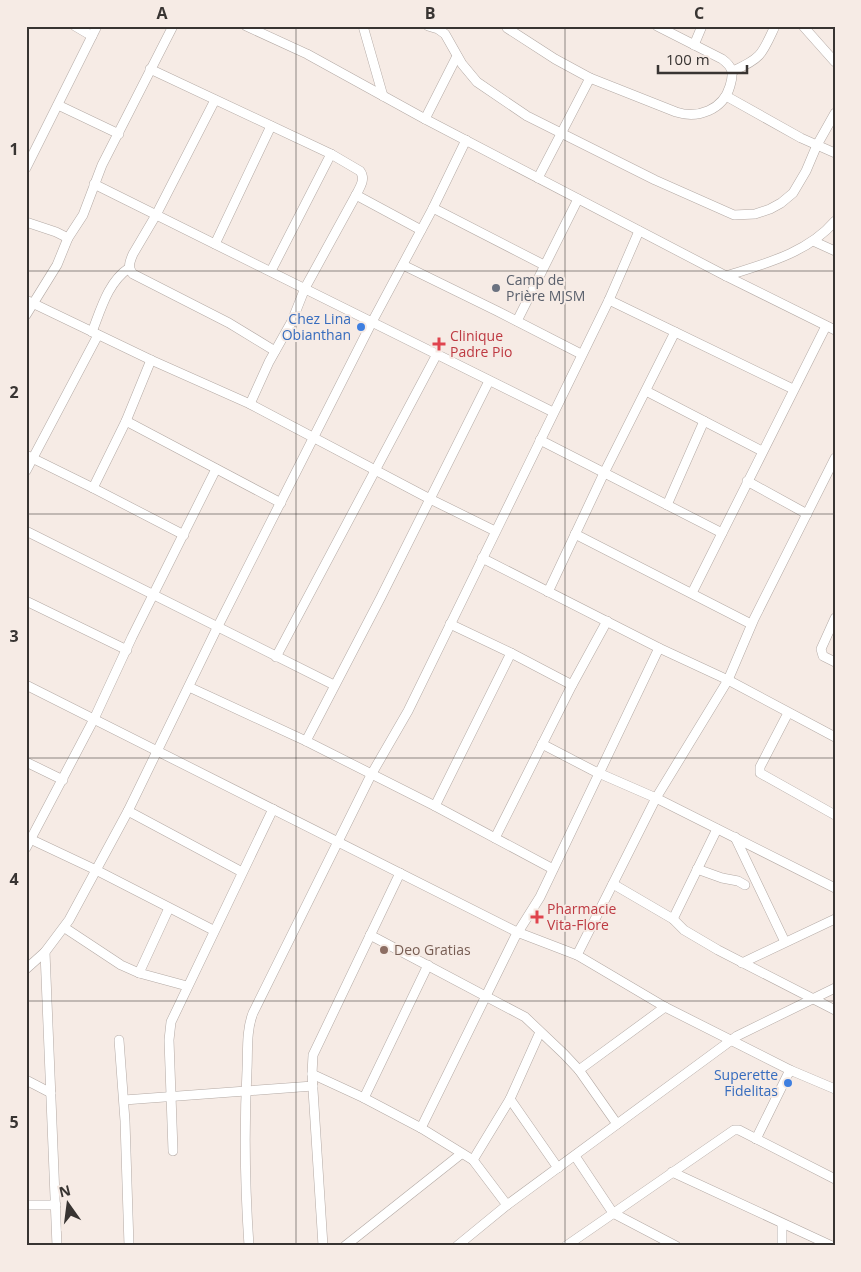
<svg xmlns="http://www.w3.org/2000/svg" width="861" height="1272" font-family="'Open Sans',sans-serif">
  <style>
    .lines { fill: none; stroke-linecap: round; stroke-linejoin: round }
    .minor-casing { stroke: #b3a9a4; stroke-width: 10 }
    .minor { stroke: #fff; stroke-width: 9 }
    .grid { fill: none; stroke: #383432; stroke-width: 1; stroke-opacity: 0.55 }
    .worship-dot { fill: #6b7280; stroke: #f6ebe5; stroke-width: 2 }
    .shop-dot { fill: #3f7fe0; stroke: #f6ebe5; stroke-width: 2 }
    .health-dot { fill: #e0444e; stroke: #f6ebe5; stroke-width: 2 }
    .education-dot { fill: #8d6e63; stroke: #f6ebe5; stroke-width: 2 }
    .labels { text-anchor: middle; stroke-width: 4; stroke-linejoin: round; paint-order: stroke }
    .worship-label { font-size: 14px; fill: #5b616d; stroke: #f6ebe5; text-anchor: start }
    .shop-label { font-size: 14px; fill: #366cbe; stroke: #f6ebe5; text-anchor: end }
    .health-label { font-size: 14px; fill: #be3a42; stroke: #f6ebe5; text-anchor: start }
    .education-label { font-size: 14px; fill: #785e54; stroke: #f6ebe5; text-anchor: start }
    .neatline { fill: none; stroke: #383432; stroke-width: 2 }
    .grid-label { font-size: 16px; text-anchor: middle; font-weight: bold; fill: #383432 }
  </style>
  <rect width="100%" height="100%" fill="#f6ebe5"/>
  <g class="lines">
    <defs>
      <g id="minor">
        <path d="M75,26l17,10"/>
        <path d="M246,26l61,28 118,65 301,157c38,-12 82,-23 109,-55"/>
        <path d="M363,26l20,70"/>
        <path d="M428,26l10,3 7,5 17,30 15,18 50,34 128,64 79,35 21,-1 15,-5 11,-6 12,-10 13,-22 11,-26 18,-32"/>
        <path d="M803,26l32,36"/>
        <path d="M507,28l48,31 35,19 86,34c22,7 47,-2 54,-26 4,-13 3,-19 -8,-27l-65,-33"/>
        <path d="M694,45l8,-19"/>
        <path d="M150,69l181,85 29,17c6,8 0,16 -4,24l-51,93 -13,33 -23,41 -19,42"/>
        <path d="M733,71c29,-13 29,-17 42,-45"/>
        <path d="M726,96l75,42 34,15"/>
        <path d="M215,100l-59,115 -23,39c-3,7 -6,14 0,20l96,49 46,28"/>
        <path d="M58,105l61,29"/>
        <path d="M425,119l32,-63"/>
        <path d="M26,168l71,-142"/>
        <path d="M538,178l52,-100"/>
        <path d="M94,184l459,228"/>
        <path d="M356,195l65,35"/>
        <path d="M433,208l111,57"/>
        <path d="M26,222l30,10 12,6"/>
        <path d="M813,241l22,10"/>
        <path d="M215,244l56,-118"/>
        <path d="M403,265l94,46 84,43"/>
        <path d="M271,271l60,-117"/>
        <path d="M726,276l109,54"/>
        <path d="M26,300l125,60 99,44 180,95 65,32"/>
        <path d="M609,300l184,89"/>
        <path d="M26,315l31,-50 11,-27 15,-23 19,-50 71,-139"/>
        <path d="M517,321l61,-122"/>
        <path d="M92,332c9,-23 16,-50 37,-64"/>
        <path d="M646,391l116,60"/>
        <path d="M126,421l155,82"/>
        <path d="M540,440l182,93"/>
        <path d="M26,455l67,33 91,47"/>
        <path d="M26,471l72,-136"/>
        <path d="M747,481l60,33"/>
        <path d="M93,488l33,-67 25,-61"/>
        <path d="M667,505l37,-84"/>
        <path d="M26,531l308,154"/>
        <path d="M575,534l176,90"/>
        <path d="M482,558l177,90 69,32 107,57"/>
        <path d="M548,592l56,-119 71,-141"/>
        <path d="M692,593l134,-267"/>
        <path d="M26,601l101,49"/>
        <path d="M835,618l-14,31 2,7 12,6"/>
        <path d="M450,624l61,29 61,32"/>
        <path d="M276,657l161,-303"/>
        <path d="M26,685l491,247 60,23 88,52 125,63 45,19"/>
        <path d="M189,687l117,54 129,65 118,63"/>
        <path d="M788,713l-28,54v6l75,42"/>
        <path d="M306,741l75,-144 108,-216"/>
        <path d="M542,744l52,27 62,27 179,90"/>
        <path d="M26,762l37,18"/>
        <path d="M435,806l76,-153"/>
        <path d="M128,811l114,61"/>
        <path d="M735,837l50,105"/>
        <path d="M28,838l68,32 117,60"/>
        <path d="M495,838l77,-153 35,-64"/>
        <path d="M26,848l68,-129 38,-82 84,-168"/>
        <path d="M697,869l25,9 16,3 7,4"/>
        <path d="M613,884l60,35 11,11 34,20 117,60"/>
        <path d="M673,919l44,-90"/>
        <path d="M65,928l56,37 18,8 48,13"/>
        <path d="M370,935l155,82 39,37 15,16 38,54"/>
        <path d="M577,955l79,-157 72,-118 26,-61 81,-161"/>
        <path d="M742,963l93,-44"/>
        <path d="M26,969l19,-17"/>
        <path d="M139,973l30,-65"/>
        <path d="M119,1040l6,81 4,125"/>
        <path d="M579,1070l86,-63"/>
        <path d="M312,1074l52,24 57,30 52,32 34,45"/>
        <path d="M26,1080l25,13"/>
        <path d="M364,1098l64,-133"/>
        <path d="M510,1099l48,69"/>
        <path d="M124,1100l189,-14"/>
        <path d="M421,1128l94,-191 25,-40 119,-249"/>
        <path d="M756,1139l34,-69"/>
        <path d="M173,1151l-4,-111 2,-18 102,-213"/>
        <path d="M575,1156l38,57 63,33"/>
        <path d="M473,1160l37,-61 30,-67"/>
        <path d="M672,1172l160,74"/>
        <path d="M26,1205h30"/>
        <path d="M782,1224v22"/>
        <path d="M57,1246l-12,-294 24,-32 59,-109 89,-183 155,-306 61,-114 33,-68"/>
        <path d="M249,1246c-4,-58 -5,-118 -2,-176 1,-19 -1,-39 6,-57l118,-238 37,-64 201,-411 30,-69"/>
        <path d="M323,1246l-11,-172 1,-19 87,-182"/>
        <path d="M345,1246l116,-92"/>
        <path d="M457,1246l50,-41 230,-169 98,-48"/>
        <path d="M566,1246l168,-116h5l96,49"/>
      </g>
    </defs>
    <use href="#minor" class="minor-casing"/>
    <use href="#minor" class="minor"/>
  </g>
  <path class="grid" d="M296,26v1220M565,26v1220M26,271h809M26,514h809M26,758h809M26,1001h809"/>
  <circle class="worship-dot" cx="496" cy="288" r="5"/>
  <g class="shop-dot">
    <circle cx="361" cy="327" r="5"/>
    <circle cx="788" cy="1083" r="5"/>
  </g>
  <g class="health-dot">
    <path d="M436.5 336.5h5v5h5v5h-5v5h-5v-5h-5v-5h5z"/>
    <path d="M534.5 909.5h5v5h5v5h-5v5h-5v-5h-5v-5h5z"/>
  </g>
  <circle class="education-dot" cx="384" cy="950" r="5"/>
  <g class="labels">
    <g class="worship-label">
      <text x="506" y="285">Camp de<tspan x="506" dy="16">Prière MJSM</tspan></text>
    </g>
    <g class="shop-label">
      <text x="351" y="324">Chez Lina<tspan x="351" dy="16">Obianthan</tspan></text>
      <text x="778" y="1080">Superette<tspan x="778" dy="16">Fidelitas</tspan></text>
    </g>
    <g class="health-label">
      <text x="450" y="341">Clinique<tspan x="450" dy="16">Padre Pio</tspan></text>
      <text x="547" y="914">Pharmacie<tspan x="547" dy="16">Vita-Flore</tspan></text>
    </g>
    <g class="education-label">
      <text x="394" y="955">Deo Gratias</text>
    </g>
  </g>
  <rect width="861" height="1272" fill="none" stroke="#f6ebe5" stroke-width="55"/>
  <g transform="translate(68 1204) rotate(346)" stroke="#f6ebe5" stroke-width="4" paint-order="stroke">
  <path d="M0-4L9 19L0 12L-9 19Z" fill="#383432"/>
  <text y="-8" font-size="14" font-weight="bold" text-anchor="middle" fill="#383432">N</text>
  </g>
  <path d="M658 65v8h89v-8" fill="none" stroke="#383432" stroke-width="2.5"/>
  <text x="666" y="65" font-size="15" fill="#383432" stroke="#f6ebe5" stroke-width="4" paint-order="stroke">100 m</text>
  <rect x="28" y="28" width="806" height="1216" class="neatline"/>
  <g class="grid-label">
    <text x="162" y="19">A</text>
    <text x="430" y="19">B</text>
    <text x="699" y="19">C</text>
    <text x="14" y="155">1</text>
    <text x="14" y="398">2</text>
    <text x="14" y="642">3</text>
    <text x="14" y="885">4</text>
    <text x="14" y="1128">5</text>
  </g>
</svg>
